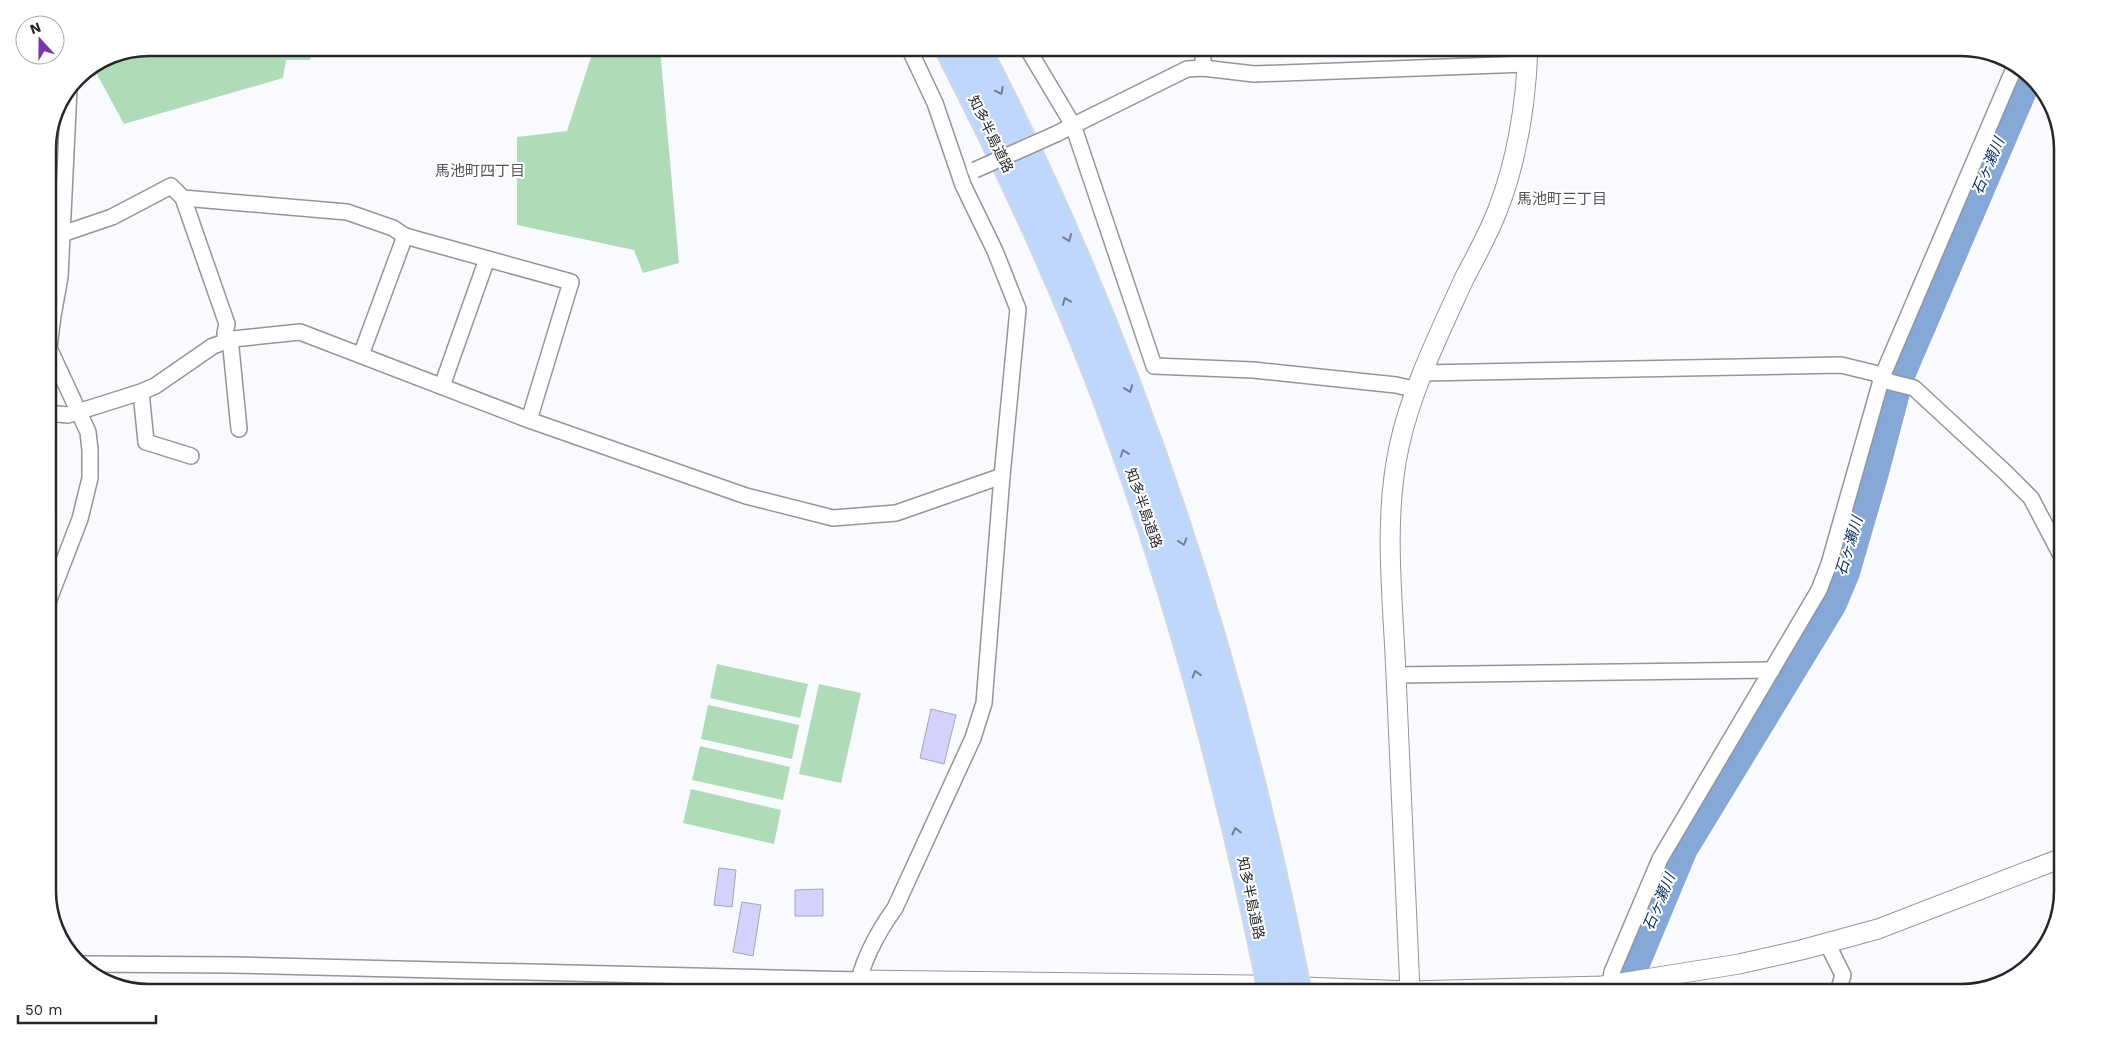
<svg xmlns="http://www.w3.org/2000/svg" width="2110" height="1040" font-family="'Work Sans','Noto Sans JP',sans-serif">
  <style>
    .green { fill: #afdbb8 }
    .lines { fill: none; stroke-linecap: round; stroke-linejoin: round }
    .river { stroke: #85a8d7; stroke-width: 34 }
    .building { fill: #d4d1ff; stroke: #a7a7ac }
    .minor-casing { stroke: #94959a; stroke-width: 18 }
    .tertiary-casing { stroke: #94959a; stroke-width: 21 }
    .motorway-casing { stroke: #d8d8d8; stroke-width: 29 }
    .minor { stroke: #fff; stroke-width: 15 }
    .tertiary { stroke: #fff; stroke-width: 19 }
    .motorway { stroke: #bfd7fd; stroke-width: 26 }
    .minor-bridge-casing { stroke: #94959a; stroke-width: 18; stroke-linecap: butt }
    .motorway-bridge-casing { stroke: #d8d8d8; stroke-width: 29; stroke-linecap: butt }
    .minor-bridge { stroke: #fff; stroke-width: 15 }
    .motorway-bridge { stroke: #bfd7fd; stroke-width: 26 }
    .oneway { stroke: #727f93 }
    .labels { text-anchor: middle; stroke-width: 4; stroke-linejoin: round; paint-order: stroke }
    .street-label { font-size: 14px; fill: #262729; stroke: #fff }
    .water-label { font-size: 15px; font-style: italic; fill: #092c57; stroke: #fff }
    .neighbourhood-label { font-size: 15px; fill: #54555a; stroke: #fff }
    .rim { fill: none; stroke: #262729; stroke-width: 2.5 }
  </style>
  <rect width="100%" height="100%" fill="#f9fafe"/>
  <g class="green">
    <path d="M149,48h163l-2,12h-24l-3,18 -159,46 -31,-57 17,-12z"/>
    <path d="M594,48h66l19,215 -36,10 -9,-23 -117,-25v-88l50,-6z"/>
    <path d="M717,664l91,20 -8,34 -90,-20z"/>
    <path d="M819,684l42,9 -20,90 -42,-9z"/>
    <path d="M708,705l91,20 -7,34 -91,-20z"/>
    <path d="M700,746l90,21 -7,33 -91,-20z"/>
    <path d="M691,789l90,21 -7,34 -91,-21z"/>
  </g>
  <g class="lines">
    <path class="river" d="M1621,992l60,-144 149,-245 13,-31 29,-100 25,-95 129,-301"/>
  </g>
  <g class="building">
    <path d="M931,709l25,6 -12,49 -24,-6z"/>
    <path d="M719,868l17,2 -4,37 -18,-2z"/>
    <path d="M823,889v27h-28v-26z"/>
    <path d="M742,902l19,3 -8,51 -20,-4z"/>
  </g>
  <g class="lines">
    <defs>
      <g id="minor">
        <path d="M1027,48l46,77 81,241 99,4 143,15 21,5"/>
        <path d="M1203,48v20"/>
        <path d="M1056,134l131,-65 16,-1 51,6 273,-10"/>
        <path d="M183,198l44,126 -2,9 6,15 8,81"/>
        <path d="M62,234l50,-17 59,-31 12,12 164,14 46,16 12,8"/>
        <path d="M361,355l44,-119 166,46 -42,138"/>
        <path d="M1423,373l418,-8 33,8 16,9 24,6 91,84 26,26 31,59"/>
        <path d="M442,386l45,-127"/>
        <path d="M141,392l5,50 45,14"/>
        <path d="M48,413l20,2 73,-23 14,-6 58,-40 20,-7 67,-7 229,88 217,76 87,22 63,-5 106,-37"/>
        <path d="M48,602l32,-83 10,-41v-28l-2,-18 -39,-84 4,-32 7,-39 9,-188"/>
        <path d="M1396,675l376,-5"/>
        <path d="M1827,943l16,32 -5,17"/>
        <path d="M84,964l149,1 625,15"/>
        <path d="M1610,985l2,-13 48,-113 159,-269 10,-26 53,-187 133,-311"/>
        <path d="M856,992c6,-31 21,-59 39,-84l78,-170 11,-35 18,-227 16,-167 -23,-58 -32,-66 -28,-82 -26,-55"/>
      </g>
      <g id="tertiary">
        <path d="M858,980l392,5 160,6 192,-5 137,-22 62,-14 77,-21 184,-71"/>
        <path d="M1410,991c-5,-105 -9,-211 -14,-316 -3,-75 -13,-154 3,-228 12,-57 41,-115 65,-168 12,-23 25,-46 34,-70 20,-52 28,-105 30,-161"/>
      </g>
      <g id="motorway">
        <path d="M948,48c54,105 105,213 148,324 74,192 128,391 170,592"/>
        <path d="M977,48c150,289 252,600 316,919"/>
      </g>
    </defs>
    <use href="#minor" class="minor-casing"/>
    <use href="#tertiary" class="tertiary-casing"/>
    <use href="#motorway" class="motorway-casing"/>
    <use href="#minor" class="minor"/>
    <use href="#tertiary" class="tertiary"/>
    <use href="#motorway" class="motorway"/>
    <defs>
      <path id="minor-bridge" d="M975,170l81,-36"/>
      <g id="motorway-bridge">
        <path d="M1266,964l5,28"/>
        <path d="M1293,967l5,25"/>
      </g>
    </defs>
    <use href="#minor-bridge" class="minor-bridge-casing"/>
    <use href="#motorway-bridge" class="motorway-bridge-casing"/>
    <use href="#minor-bridge" class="minor-bridge"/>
    <use href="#motorway-bridge" class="motorway-bridge"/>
  </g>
  <defs><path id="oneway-chevron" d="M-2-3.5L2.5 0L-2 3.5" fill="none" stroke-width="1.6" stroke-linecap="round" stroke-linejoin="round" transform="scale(1.25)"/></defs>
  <g class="oneway">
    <use href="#oneway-chevron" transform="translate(1000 91) rotate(63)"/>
    <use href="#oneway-chevron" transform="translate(1068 238) rotate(67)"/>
    <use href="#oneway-chevron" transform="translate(1066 301) rotate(-112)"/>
    <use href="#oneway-chevron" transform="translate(1129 389) rotate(70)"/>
    <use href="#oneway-chevron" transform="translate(1124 453) rotate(-109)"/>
    <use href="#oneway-chevron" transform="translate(1183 542) rotate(73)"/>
    <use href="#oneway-chevron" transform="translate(1196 674) rotate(-107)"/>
    <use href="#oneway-chevron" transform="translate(1236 831) rotate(-104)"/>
  </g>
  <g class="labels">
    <g class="street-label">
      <text transform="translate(991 134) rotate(64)" y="5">知多半島道路</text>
      <text transform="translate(1144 508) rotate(71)" y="5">知多半島道路</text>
      <text transform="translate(1251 898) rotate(78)" y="5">知多半島道路</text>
    </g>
    <g class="water-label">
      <text transform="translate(1988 166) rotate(-67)" y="5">石ヶ瀬川</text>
      <text transform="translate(1849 546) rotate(-73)" y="5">石ヶ瀬川</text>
      <text transform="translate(1659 902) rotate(-67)" y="5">石ヶ瀬川</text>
    </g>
    <g class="neighbourhood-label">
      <text x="480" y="176">馬池町四丁目</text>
      <text x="1562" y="204">馬池町三丁目</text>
    </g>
  </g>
  <path d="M0 0H2110V1040H0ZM149 56H1961A93 93 0 0 1 2054 149V891A93 93 0 0 1 1961 984H149A93 93 0 0 1 56 891V149A93 93 0 0 1 149 56Z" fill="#fff" fill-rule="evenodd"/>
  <path class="rim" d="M149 56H1961A93 93 0 0 1 2054 149V891A93 93 0 0 1 1961 984H149A93 93 0 0 1 56 891V149A93 93 0 0 1 149 56Z"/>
  <g transform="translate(40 40) rotate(339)"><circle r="24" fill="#ffffff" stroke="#a8a9a9"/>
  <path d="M0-4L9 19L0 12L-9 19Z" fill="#7836aa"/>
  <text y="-8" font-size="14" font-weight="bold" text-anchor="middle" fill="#262729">N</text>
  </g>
  <path d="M18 1015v8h138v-8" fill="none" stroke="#262729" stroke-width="2.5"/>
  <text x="25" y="1015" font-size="15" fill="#262729" stroke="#ffffff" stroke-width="4" paint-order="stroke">50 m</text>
</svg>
